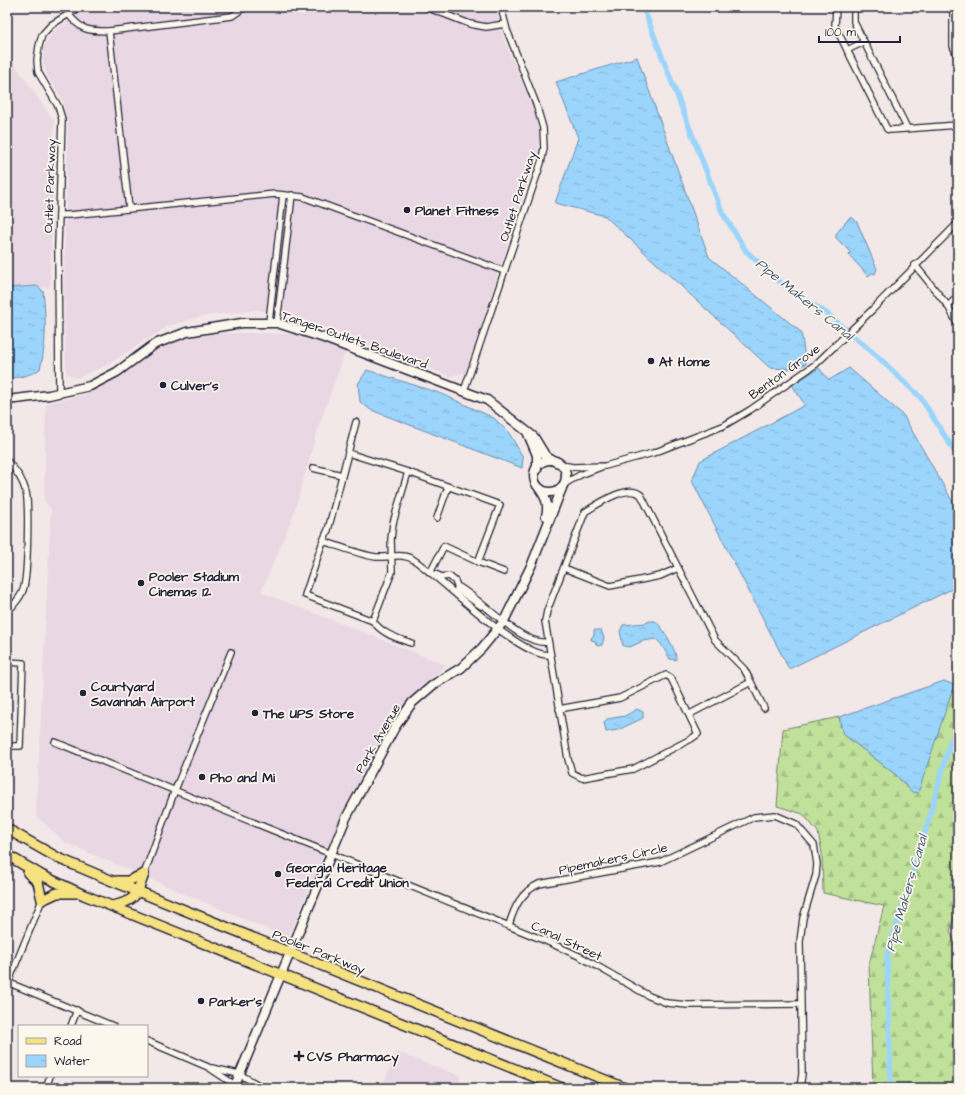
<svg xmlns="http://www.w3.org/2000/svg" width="965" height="1095" font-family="'Architects Daughter',sans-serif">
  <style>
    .built { fill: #e9d7e3 }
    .forest { fill: url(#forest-firs); stroke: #71826a }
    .water { fill: url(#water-ripples); stroke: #6b8dae }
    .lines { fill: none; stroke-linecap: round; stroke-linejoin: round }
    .canal { stroke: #9bd5fb; stroke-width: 5.5 }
    .street-casing { stroke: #22223b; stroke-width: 8 }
    .secondary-casing { stroke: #22223b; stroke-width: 11 }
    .primary-casing { stroke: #22223b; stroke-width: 12 }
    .street { stroke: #fbf7ec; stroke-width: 5.5 }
    .secondary { stroke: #fbf7ec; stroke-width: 8 }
    .primary { stroke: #f6e281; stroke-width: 9 }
    .poi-dot { fill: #22223b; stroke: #fbf7ec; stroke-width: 1.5 }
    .labels { text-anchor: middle; stroke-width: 3.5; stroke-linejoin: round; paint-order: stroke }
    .street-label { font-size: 13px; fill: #22223b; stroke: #fbf7ec }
    .poi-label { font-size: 13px; font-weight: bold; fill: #22223b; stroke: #fbf7ec; text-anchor: start }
    .water-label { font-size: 14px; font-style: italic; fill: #465875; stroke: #fbf7ec }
  </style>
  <defs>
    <pattern id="forest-firs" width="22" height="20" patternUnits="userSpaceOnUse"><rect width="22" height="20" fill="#c0e19a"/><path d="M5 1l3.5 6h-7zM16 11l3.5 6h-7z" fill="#a5c186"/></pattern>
    <pattern id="water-ripples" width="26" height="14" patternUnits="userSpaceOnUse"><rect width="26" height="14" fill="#9bd5fb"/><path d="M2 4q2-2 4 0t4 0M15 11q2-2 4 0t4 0" fill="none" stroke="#85b7d8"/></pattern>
  </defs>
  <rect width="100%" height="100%" fill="#f3e8e8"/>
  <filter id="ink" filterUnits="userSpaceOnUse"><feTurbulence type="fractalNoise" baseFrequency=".025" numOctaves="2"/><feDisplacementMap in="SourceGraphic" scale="8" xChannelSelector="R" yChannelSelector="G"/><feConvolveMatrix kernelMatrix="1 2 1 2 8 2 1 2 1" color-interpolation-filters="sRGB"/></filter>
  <g filter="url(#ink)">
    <g class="built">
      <path d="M88,7h408l8,33 32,77 4,20 -3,17 -71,218 -16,4 -159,-61 -34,-5 -54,6 -35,10 -61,39 -30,13 -11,-5 -2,-87 4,-160 -5,-25 -16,-26 -4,-13 1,-15 9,-15z"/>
      <path d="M7,53l47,68 -4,166 -43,3z"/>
      <path d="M245,333l50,1 51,17 -27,74 -26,91 -32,76 185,73 -47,46 -15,23 -58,114 -38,90 -222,-95 -30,-27 15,-307 -7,-9 2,-96 40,-10 34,-18 36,-27 40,-15z"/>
      <path d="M396,1052l65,24 -5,12h-74z"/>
    </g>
    <path class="forest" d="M958,621v283l-8,27 8,18v139h-85l-4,-124 15,-58 -61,-13 -1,-40 -4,-21 -15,-18 -26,-8 6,-77 56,-12 4,17 52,40 17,18 42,-107z"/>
    <g class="water">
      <path d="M637,57l72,200 92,75 5,32 -17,5 -19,-1 -165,-152 -50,-13 23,-65 -22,-56z"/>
      <path d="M849,218h4l4,4 20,47 -2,5 -3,-1 -4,3 -19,-21 1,-3 -14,-14v-4z"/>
      <path d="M37,286l6,5c3,27 4,52 -3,78 -10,7 -21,8 -33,10v-91z"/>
      <path d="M819,368l10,12 20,-12 54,47 55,96v75l-169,83 -97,-188 8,-20 105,-56 -13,-20z"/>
      <path d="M367,370l75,24 52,24 15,15 14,24 -1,11 -151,-58 -11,-8 -2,-18z"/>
      <path d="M650,621h5c7,4 23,32 21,39l-6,-1 -9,-15 -5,-5 -13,2 -13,6 -7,-1 -3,-15 3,-6 22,-2z"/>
      <path d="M594,630h7l3,8 -2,7 -5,1 -2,-5 -4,-1v-2l3,-3z"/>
      <path d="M944,681l10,4 -36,108 -6,-1 -17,-18 -52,-40 -4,-17z"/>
      <path d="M637,709l6,3v6l-25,12 -12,2 -2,-10 3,-3 18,-3z"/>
    </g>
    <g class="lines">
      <g class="canal">
        <path d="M643,7l79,205 24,39 35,32 45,30 51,43 44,42 37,59"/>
        <path d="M891,1088l-4,-133 34,-108 29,-104 8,-16"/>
      </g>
      <defs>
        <g id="street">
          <path d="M426,7l44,17 16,3 19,-3"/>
          <path d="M836,7l-1,19 52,103 4,1 67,-5"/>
          <path d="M854,7v15l53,106"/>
          <path d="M953,7v39l5,12"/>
          <path d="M69,15c13,16 20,16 40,16l123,-15 13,-9"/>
          <path d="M109,31l20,177"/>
          <path d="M847,50l17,-8"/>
          <path d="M59,215h10l206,-21 28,3 201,74"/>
          <path d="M915,265l33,41 10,19"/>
          <path d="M948,306l10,-10"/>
          <path d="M269,322l14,-127"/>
          <path d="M277,323l15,-128"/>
          <path d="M464,391l77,-228 3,-15 -1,-20 -7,-24 -29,-74 -6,-23"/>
          <path d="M59,393l-1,-147 4,-127 -4,-13 -20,-34 -1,-12 2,-14 3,-11 9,-10 29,-18"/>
          <path d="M348,453l8,-31"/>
          <path d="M7,461c8,8 16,19 19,31 3,13 2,86 -3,98 -2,8 -11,16 -16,23"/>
          <path d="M561,465l12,2 32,-1 48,-13 70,-27 27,-16 66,-46 56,-54 86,-87"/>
          <path d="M313,468l29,7"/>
          <path d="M408,472l92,33 -22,57 -34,-16 -14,27"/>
          <path d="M564,484l16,-9 21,-8"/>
          <path d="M437,518l11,-31"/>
          <path d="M323,541l5,-11 20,-77 60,19 -15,51 -2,16 1,33 -19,49 -68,-26 18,-54c15,5 38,14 53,16 13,1 27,-5 38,3 30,20 104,97 136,95"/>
          <path d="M478,562l26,10"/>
          <path d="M564,568l46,18 50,-10 18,-8"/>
          <path d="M435,574l7,3 7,-1 6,5 2,5c24,12 64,60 91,56"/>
          <path d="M457,589l24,17"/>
          <path d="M373,621c9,13 24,17 38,22"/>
          <path d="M7,662l16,1 -3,83h-13"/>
          <path d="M559,709l61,-11 46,-23 5,3 27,56 -7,5 -58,30 -51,9 -10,-5 -4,-14 -23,-138 2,-10 38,-99c13,-8 43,-29 56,-17l74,145 29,29 7,13"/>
          <path d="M690,714l61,-32 13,26"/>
          <path d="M55,742l491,199 35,16 68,39 18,7 21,2 112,-1"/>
          <path d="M144,874l31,-84 56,-138"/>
          <path d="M509,925c5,-17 12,-33 30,-41l121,-22 94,-45 21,-2 21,9 18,21 3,19 -1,11 -13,43 -3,23 2,133 -2,14"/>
          <path d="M7,982l106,44"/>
          <path d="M8,983l34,-83"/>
          <path d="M71,1026l6,-16"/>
          <path d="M147,1041l61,26 27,18 16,3"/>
          <path d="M212,1068l27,6 25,14"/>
          <path d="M46,1088l4,-12"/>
        </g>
        <g id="secondary">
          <path d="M7,400l42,-5 41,-9 27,-14 38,-28 32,-12 55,-9h35l47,15 163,62 47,37 11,18 5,4 6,3"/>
          <path d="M528,434l9,21v14"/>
          <circle cx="550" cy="476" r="16"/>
          <path d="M539,488c7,10 10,16 7,28"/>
          <path d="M234,1088l112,-270 49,-91 17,-24 21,-18 28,-17 21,-20 22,-27 28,-57 30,-76"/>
        </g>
        <g id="primary">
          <path d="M7,829l51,29 52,22 515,208"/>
          <path d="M7,855l34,20 43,20 478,193"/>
          <path d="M28,873l10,9 4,18 15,-7h18"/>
          <path d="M117,881h11l16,-7"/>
          <path d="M112,906c24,-5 24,-10 32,-32"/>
        </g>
      </defs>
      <use href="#street" class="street-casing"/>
      <use href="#secondary" class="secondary-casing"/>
      <use href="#primary" class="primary-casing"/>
      <use href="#street" class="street"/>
      <use href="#secondary" class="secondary"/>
      <use href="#primary" class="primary"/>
    </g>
  </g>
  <g class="poi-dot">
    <circle cx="407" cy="210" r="4"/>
    <circle cx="651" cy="361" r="4"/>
    <circle cx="163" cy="385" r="4"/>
    <circle cx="141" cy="583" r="4"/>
    <circle cx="83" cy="693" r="4"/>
    <circle cx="255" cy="713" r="4"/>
    <circle cx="202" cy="777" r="4"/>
    <circle cx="278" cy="874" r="4"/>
    <circle cx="201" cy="1001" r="4"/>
    <path d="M297 1050h4v4h4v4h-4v4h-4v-4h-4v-4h4z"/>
  </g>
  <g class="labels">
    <g class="street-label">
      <text transform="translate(49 186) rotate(-88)" y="5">Outlet Parkway</text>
      <text transform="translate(517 196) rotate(-72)" y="5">Outlet Parkway</text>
      <text transform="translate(355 339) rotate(19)" y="5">Tanger Outlets Boulevard</text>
      <text transform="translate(784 371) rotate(-36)" y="5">Benton Grove</text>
      <text transform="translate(377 738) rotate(-60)" y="5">Park Avenue</text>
      <text transform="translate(613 858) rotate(-12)" y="5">Pipemakers Circle</text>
      <text transform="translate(567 940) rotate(25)" y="5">Canal Street</text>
      <text transform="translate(319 951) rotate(22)" y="5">Pooler Parkway</text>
    </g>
    <g class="poi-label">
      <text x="415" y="215">Planet Fitness</text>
      <text x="659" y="366">At Home</text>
      <text x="171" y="390">Culver's</text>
      <text x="149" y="581">Pooler Stadium<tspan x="149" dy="15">Cinemas 12</tspan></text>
      <text x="91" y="691">Courtyard<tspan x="91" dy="15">Savannah Airport</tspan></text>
      <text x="263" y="718">The UPS Store</text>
      <text x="210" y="782">Pho and Mi</text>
      <text x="286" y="872">Georgia Heritage<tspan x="286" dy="15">Federal Credit Union</tspan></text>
      <text x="209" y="1006">Parker's</text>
      <text x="307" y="1061">CVS Pharmacy</text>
    </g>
    <g class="water-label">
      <text transform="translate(805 299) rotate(39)" y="5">Pipe Makers Canal</text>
      <text transform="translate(906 893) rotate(-74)" y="5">Pipe Makers Canal</text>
    </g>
  </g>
  <rect width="965" height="1095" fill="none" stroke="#fbf7ec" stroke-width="24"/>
  <rect x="12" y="12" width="941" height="1071" fill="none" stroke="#22223b" stroke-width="1.5" filter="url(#ink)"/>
  <rect x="18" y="1025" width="130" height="52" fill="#fbf7ec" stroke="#a4a2a5"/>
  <rect x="26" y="1038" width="20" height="6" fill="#f6e281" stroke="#a4a2a5"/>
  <text x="54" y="1045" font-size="12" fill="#22223b">Road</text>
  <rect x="26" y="1055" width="20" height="12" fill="url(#water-ripples)" stroke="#a4a2a5"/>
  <text x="54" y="1065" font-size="12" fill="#22223b">Water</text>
  <path d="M819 36v6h81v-6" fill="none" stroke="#22223b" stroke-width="2"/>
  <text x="825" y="36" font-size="12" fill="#22223b" stroke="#fbf7ec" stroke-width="3" paint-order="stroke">100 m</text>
</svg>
